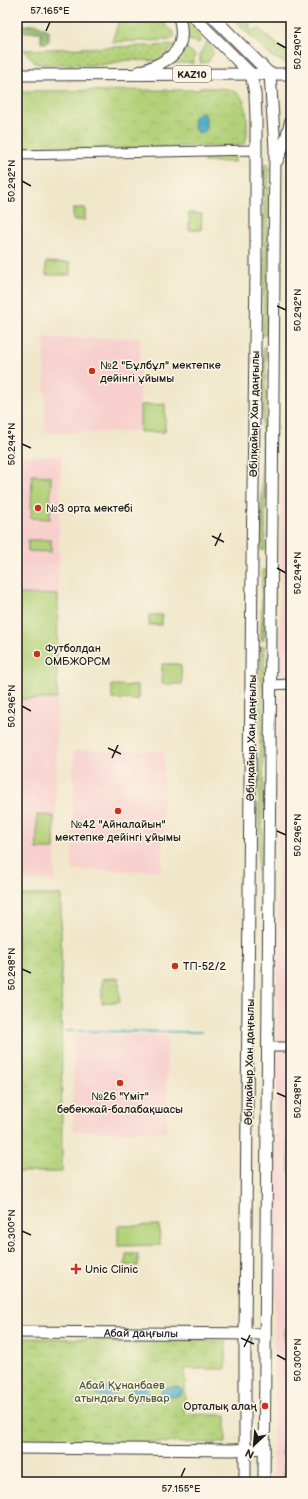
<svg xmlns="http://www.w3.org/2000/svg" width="308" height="1499" font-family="'Balsamiq Sans',sans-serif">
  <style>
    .built { fill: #f7d0ce }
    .grass { fill: url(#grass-dots); stroke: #67764a }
    .forest { fill: url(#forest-firs); stroke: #546842 }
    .park { fill: url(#park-crowns); stroke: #67764a }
    .pitch { fill: #b2d179; stroke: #67764a }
    .water { fill: url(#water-ripples); stroke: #306270 }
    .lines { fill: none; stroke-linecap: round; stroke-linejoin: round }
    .stream { stroke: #45a8c5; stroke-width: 2 }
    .minor-casing { stroke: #3c3a36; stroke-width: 11 }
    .major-casing { stroke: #3c3a36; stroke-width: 13 }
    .minor { stroke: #fff; stroke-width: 9 }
    .major { stroke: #fff; stroke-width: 11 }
    .ticks { fill: none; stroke: #1c1c1c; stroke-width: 1.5 }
    .poi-dot { fill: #c8321e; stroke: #fcf5e5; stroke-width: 1.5 }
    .labels { text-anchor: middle; stroke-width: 3; stroke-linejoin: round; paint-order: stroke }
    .shield { fill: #fcf5e5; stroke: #5f5d58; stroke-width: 1 }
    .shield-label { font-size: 10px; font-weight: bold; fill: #1c1c1c }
    .poi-label { font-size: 11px; fill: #1c1c1c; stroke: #fcf5e5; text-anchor: start }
    .street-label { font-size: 11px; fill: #1c1c1c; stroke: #fcf5e5 }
    .park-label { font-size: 11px; fill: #505b3d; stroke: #fcf5e5 }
    .neatline { fill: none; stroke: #1c1c1c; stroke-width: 1.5 }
    .ticks-label { font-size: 10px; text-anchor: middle; fill: #1c1c1c }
  </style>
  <defs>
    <pattern id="grass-dots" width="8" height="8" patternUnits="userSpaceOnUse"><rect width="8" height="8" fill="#b2d179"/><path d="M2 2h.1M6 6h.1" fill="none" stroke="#98b368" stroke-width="1.8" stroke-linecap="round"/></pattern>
    <pattern id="forest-firs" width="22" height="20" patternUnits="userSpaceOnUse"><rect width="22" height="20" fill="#8db369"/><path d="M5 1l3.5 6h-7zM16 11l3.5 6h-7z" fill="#729156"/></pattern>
    <pattern id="park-crowns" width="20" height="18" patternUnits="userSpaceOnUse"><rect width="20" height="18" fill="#b2d179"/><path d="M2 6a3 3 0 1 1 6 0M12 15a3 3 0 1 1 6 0" fill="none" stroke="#98b368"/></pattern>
    <pattern id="water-ripples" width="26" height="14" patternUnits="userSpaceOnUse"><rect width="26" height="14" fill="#45a8c5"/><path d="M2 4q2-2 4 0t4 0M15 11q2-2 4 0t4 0" fill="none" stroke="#39889f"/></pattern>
  </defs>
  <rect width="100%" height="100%" fill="#fcf5e5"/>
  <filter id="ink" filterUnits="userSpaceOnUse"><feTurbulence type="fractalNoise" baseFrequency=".025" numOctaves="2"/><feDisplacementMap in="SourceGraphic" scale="8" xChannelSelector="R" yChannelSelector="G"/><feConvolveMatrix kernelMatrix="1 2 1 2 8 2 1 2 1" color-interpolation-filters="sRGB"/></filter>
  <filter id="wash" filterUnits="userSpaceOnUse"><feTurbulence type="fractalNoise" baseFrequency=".012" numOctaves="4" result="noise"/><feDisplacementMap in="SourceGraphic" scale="16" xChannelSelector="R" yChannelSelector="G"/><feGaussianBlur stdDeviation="0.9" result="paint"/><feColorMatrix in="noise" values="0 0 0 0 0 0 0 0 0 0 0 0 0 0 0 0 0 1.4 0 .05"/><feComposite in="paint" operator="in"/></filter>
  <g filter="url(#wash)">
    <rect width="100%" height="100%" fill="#f0e7ca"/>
    <g class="built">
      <path d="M44,338h96v94l-95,1z"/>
      <path d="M291,426v254h-1l-8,-3 -2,-5 2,-240 4,-4z"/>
      <path d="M17,456h44l-3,139 -41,-1z"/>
      <path d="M284,694h7v349h-9l-3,-2 -2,-3 2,-336 2,-5z"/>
      <path d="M17,699h40l-2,182 -38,-1z"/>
      <path d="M74,750l90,1 -2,120 -90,-1z"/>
      <path d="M73,1035l94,1v96l-94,-1z"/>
      <path d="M281,1051h10v431h-18l4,-423 1,-6z"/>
    </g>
    <g class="grass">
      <path d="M184,17l17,19 -2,7 -13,-4z"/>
      <path d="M231,17h13l7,7 -2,1 2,6 8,-2 28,24 1,11 -15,-7 -5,-4z"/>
      <path d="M207,41l5,6 1,7 -5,8 -8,1v-9z"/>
      <path d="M176,45l-18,16 -30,-1 -27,5 -63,-1 -3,-1 -11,-13z"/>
      <path d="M183,45l12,10 -1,8 -29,1z"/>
      <rect x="204" y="154" width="31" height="8"/>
      <path d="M264,164h5l-2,171h-4z"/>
      <path d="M263,347h3l-1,203h-4z"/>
      <path d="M262,570h4l-2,70h-3z"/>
      <path d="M261,646h4l-3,227 -4,-1z"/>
      <path d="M284,1328h7v16l-7,-1z"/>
      <path d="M291,1439v16l-8,1v-15z"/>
      <rect x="284" y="1461" width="7" height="21"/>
    </g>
    <g class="forest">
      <path d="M37,24l12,7v10l-3,2h-5v-11h-24v-6z"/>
      <path d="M288,739h3v69h-2z"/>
    </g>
    <g class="park">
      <path d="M120,17h37l17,16v4l-4,3 -58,2z"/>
      <path d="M199,88c32,0 48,-2 48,36 0,7 1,16 -4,21l-226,6v-60l182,-1z"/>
      <rect x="73" y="208" width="12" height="12"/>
      <path d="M189,213l13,1 -1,16h-12z"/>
      <path d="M46,262l24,1v12h-24z"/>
      <rect x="149" y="615" width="13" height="10"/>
      <path d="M162,664h17l2,2 1,18h-20z"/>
      <path d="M17,895h44l1,277h-45z"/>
      <path d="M119,978l1,24 -18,1v-24z"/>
      <path d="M288,1130h3v42h-2z"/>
      <path d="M126,1254h12v12l-13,-1z"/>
      <path d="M17,1338l209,3v28h-41v45l41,1v28l-209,-2z"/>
    </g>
    <g class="pitch">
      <path d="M165,404v28h-25v-27z"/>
      <path d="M32,475l19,1 -1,43 -19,-1z"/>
      <path d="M28,540h23v12l-23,-1z"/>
      <path d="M17,594l41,1 -1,104h-40z"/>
      <path d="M112,685l26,1v14l-26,-1z"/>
      <path d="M37,815l17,1v33h-17z"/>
      <path d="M159,1225l1,20 -42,1v-20z"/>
    </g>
    <g class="water">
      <path d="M198,113h5l3,4v13l-3,3h-5l-4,-5v-11z"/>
      <path d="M138,1383h2l3,2h4v5l3,3 -3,2v4h-5l-2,3 -3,-3h-4v-4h-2l-1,-3 3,-3v-4h5z"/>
      <path d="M99,1387h14l4,3v4c-7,4 -14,4 -21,0v-4z"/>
      <path d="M164,1387h14l4,3v4c-7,3 -14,4 -21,0v-4z"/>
    </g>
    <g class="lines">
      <path class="stream" d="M66,1031l135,1"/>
    </g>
  </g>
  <g filter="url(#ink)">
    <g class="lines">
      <defs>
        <g id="minor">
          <path d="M17,155l239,-5"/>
          <path d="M270,685l21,-1"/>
          <path d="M268,1047h23"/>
        </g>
        <g id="major">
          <path d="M194,17l57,57 4,20 1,23v153l-4,293 -7,771v148"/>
          <path d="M213,17l57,57 5,75 -11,1333"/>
          <path d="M139,72c29,-11 50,-19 40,-55"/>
          <path d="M17,75l274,-1"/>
          <path d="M277,161l8,-19 6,-22"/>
          <path id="s1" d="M17,1332l248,2"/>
          <path d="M17,1448l216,2 31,-2"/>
        </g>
      </defs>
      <use href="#minor" class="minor-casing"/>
      <use href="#major" class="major-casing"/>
      <use href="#minor" class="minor"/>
      <use href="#major" class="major"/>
    </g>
  </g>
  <path class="ticks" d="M46,31l4,-9M277,43l9,5M22,181l9,5M277,306l9,4M22,444l9,4M212,536l12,6M215,546l6,-13M277,568l9,5M22,706l9,5M108,748l13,6M112,758l6,-13M277,831l9,4M22,969l9,4M277,1093l9,4M22,1231l9,4M241,1338l13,6M244,1347l6,-12M277,1355l9,5M181,1477l4,-9"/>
  <g class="poi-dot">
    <circle cx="92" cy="371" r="4"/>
    <circle cx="38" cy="508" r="4"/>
    <circle cx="37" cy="654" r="4"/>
    <circle cx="118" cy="811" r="4"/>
    <circle cx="175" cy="966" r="4"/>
    <circle cx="120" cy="1083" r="4"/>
    <path d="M74 1263h4v4h4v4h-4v4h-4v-4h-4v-4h4z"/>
    <circle cx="265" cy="1406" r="4"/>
  </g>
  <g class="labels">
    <rect class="shield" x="173" y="66" width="38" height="16" rx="3"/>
    <g class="shield-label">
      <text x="192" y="78">KAZ10</text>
    </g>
    <g class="poi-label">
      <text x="100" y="369">№2 "Бұлбұл" мектепке<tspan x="100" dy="13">дейінгі ұйымы</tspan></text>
      <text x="46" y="512">№3 орта мектебі</text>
      <text x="45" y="652">Футболдан<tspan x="45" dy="13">ОМБЖОРСМ</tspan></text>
      <text x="118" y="828" text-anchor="middle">№42 "Айналайын"<tspan x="118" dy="13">мектепке дейінгі ұйымы</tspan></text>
      <text x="183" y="970">ТП-52/2</text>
      <text x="120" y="1100" text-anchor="middle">№26 "Үміт"<tspan x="120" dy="13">бөбекжай-балабақшасы</tspan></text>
      <text x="85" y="1273">Unic Clinic</text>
      <text x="257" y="1410" text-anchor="end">Орталық алаң</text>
    </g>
    <g class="street-label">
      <text transform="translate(254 414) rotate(-89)" y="4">Әбілқайыр Хан даңғылы</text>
      <text transform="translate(251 738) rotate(-89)" y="4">Әбілқайыр Хан даңғылы</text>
      <text transform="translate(249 1062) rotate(-89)" y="4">Әбілқайыр Хан даңғылы</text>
      <text dy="4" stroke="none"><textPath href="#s1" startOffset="124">Абай даңғылы</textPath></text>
    </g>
    <g class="park-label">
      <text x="122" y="1389">Абай Құнанбаев<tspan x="122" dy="13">атындағы бульвар</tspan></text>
    </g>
  </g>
  <rect width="308" height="1499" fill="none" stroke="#fcf5e5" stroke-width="44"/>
  <g transform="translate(254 1445) rotate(206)" stroke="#fcf5e5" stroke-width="3" paint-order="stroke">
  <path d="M0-3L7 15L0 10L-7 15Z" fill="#1c1c1c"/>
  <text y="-6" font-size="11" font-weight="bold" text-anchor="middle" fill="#1c1c1c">N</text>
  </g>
  <rect x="22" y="22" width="264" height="1455" class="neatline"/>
  <g class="ticks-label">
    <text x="50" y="14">57.165°E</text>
    <text transform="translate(297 48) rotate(-90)" y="4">50.290°N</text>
    <text transform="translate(11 181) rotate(-90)" y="4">50.292°N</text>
    <text transform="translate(297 310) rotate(-90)" y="4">50.292°N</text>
    <text transform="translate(11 444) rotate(-90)" y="4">50.294°N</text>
    <text transform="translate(297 573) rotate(-90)" y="4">50.294°N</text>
    <text transform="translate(11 706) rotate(-90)" y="4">50.296°N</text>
    <text transform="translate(297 835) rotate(-90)" y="4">50.296°N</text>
    <text transform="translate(11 969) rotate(-90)" y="4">50.298°N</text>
    <text transform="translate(297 1097) rotate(-90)" y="4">50.298°N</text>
    <text transform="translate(11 1231) rotate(-90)" y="4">50.300°N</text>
    <text transform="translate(297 1360) rotate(-90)" y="4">50.300°N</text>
    <text x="181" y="1492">57.155°E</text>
  </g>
</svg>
